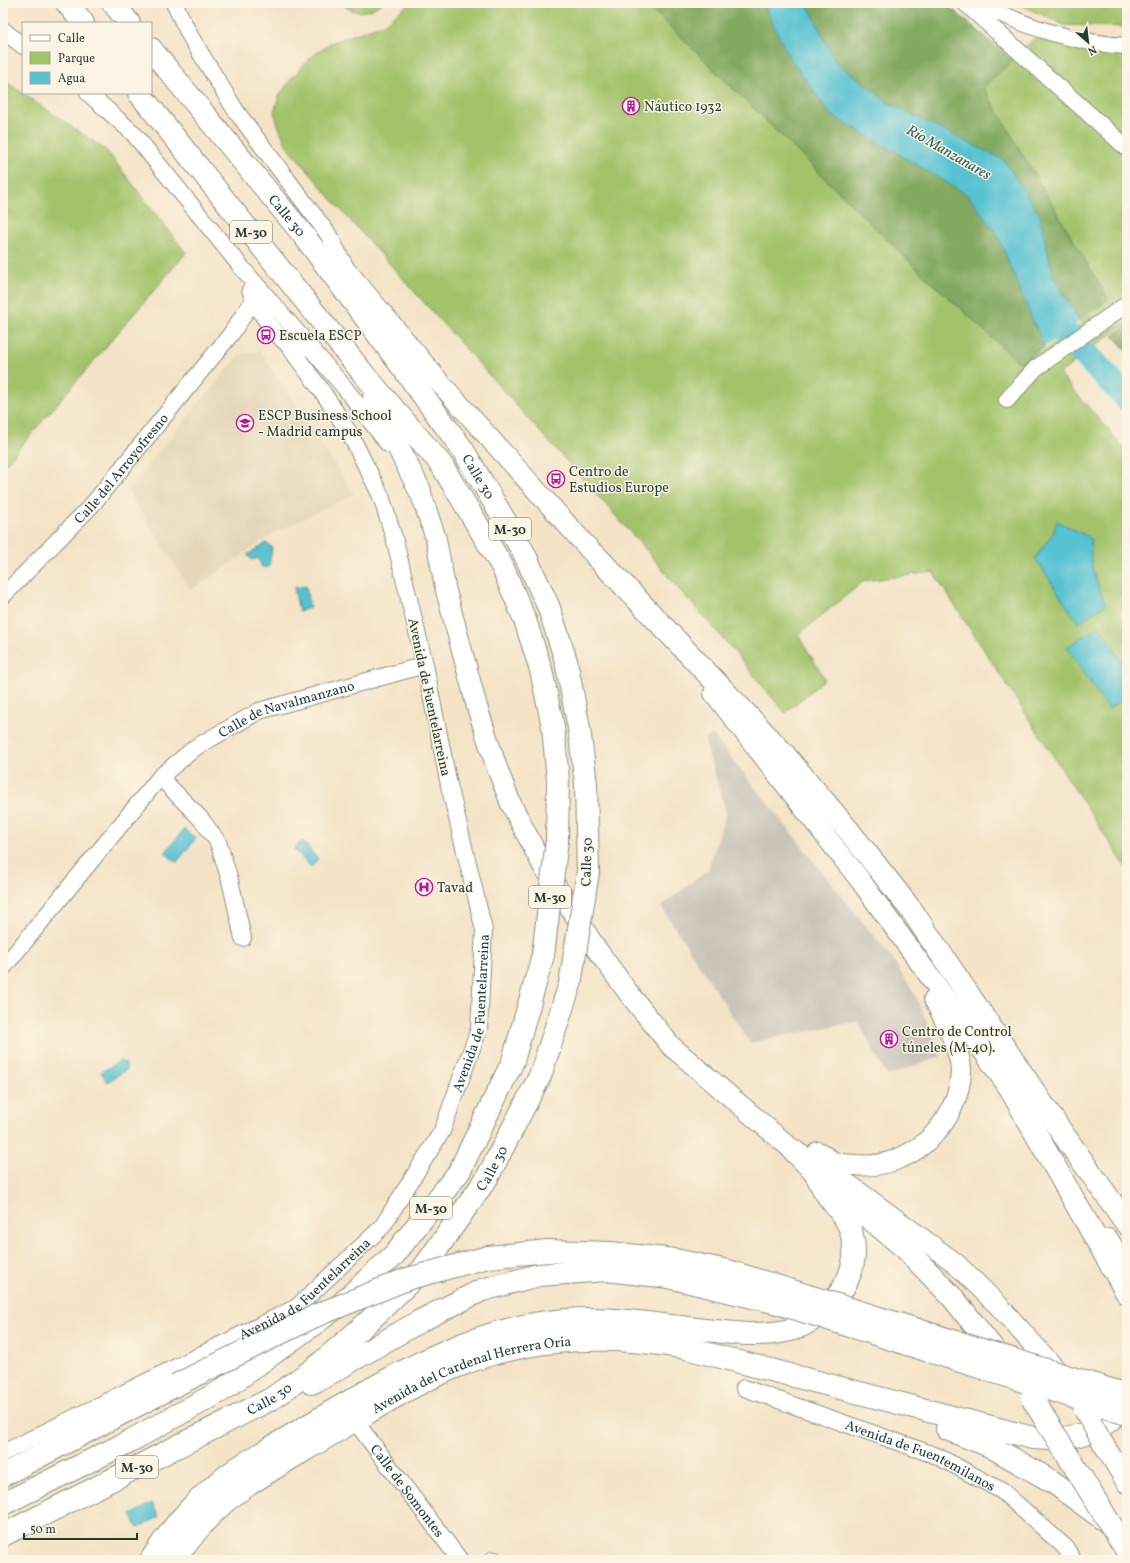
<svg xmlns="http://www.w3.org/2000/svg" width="1130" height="1563" font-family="Vollkorn,serif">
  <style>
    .built { fill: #e4d6b7 }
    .industrial { fill: #c9c3b8 }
    .green { fill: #a3c36b; stroke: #618050 }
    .forest { fill: #82a95f; stroke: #50734a }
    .water { fill: #57c2d2; stroke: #3b8083 }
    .pier { fill: #f4e3c6 }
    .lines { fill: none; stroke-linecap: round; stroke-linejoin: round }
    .river { stroke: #57c2d2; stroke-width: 27 }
    .minor-casing { stroke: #8a907d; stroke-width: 18 }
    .tertiary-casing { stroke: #8a907d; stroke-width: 22 }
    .secondary-casing { stroke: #8a907d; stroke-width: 24 }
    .motorway-casing { stroke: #8a907d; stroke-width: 24 }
    .minor { stroke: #fff; stroke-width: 16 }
    .tertiary { stroke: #fff; stroke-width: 20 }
    .secondary { stroke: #fff; stroke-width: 22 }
    .motorway { stroke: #fff; stroke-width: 22 }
    .tertiary-bridge-casing { stroke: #8a907d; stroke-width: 22; stroke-linecap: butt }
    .motorway-bridge-casing { stroke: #8a907d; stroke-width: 24; stroke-linecap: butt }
    .tertiary-bridge { stroke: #fff; stroke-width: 20 }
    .motorway-bridge { stroke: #fff; stroke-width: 22 }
    .labels { text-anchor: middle; stroke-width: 3; stroke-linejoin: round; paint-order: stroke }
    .shield { fill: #fcf5e5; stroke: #617469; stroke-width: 1 }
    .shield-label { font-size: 13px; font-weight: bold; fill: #1f3d34 }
    .poi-label { font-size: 14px; fill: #1f3d34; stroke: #fcf5e5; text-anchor: start }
    .street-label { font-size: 14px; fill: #1f3d34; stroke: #fcf5e5 }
    .water-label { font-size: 15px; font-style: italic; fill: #2d5e5c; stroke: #fcf5e5 }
  </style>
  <rect width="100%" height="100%" fill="#fcf5e5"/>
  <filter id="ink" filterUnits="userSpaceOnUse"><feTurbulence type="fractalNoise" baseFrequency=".025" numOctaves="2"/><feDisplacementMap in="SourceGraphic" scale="8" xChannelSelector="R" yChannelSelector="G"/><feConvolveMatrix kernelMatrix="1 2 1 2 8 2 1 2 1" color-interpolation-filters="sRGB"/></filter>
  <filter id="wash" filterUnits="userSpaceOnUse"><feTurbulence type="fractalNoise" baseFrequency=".012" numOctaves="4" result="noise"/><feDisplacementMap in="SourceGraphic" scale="16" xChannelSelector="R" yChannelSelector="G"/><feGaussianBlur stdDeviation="0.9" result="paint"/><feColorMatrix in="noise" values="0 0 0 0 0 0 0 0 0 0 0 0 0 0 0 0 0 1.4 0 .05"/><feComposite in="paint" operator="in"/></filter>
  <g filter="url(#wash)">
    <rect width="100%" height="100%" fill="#f4e3c6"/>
    <path class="built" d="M260,351l94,143 -78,38 -85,58 -64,-100 112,-135z"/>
    <path class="industrial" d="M713,735l180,225 23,36 25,60 -54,20 -29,-55 -108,22 -89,-137 47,-36 18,-58 -22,-73z"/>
    <g class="green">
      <path d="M341,3h41c-13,10 -28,13 -41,0z"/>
      <path d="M410,3h236l267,262 107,98 71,-49 16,-15 -124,-212 52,-49 33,9 59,7v268l-68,52 68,77v418l-194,-297 -69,9 -66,54 27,44 -40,34 -57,-69 -52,-58 -28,-34 -307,-342 -54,-64 -9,-21 -4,-13 5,-16 12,-17 19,-21 20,-15 54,-19z"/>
      <path d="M1016,3h111v24l-63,-2z"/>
      <path d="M3,80l103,70 80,103 -183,214z"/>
    </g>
    <g class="forest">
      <path d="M646,3h299l68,57 -30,27 125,212 -88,64 -98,-90z"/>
      <path d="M1127,324v27l-14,-15z"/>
    </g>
    <g class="water">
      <path d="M763,3h44l28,58 55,43 114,56 36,56 14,63 26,42 -36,26 -47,-113 -29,-39 -138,-81 -42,-59z"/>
      <path d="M1057,521l34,17c-1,29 3,40 15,66l-28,19 -43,-65 18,-25z"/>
      <path d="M266,543l6,4 -3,20h-7l-4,-9 -6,2 -5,-5z"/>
      <path d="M306,586l4,22 -11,3 -5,-23z"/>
      <path d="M1100,626l27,44v27l-19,12 -41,-62z"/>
      <path d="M184,829l12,9 -19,24h-1l-11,-9z"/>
      <path d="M302,841l16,18 -7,8 -17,-18z"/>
      <path d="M120,1061l6,2v7l-19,12 -6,-10z"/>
      <path d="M152,1503l7,14 -21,11 -7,-13z"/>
    </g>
    <path class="pier" d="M1081,320v3l-36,26 -2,-1z"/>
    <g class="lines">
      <path class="river" d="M1046,300l13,27 68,71"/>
    </g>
  </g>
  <g filter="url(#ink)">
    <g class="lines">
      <defs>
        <g id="minor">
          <path d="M174,3l16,33 46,75 92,123 22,41"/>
          <path d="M965,3l162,145"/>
          <path d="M979,3c46,24 96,40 148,43"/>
          <path d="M3,30l20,16"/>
          <path d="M88,93l45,40 109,135 103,120 43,56"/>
          <path d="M250,290c10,27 27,46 48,64"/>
          <path d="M1007,400l29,-32 91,-64"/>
          <path id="s1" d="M3,596l88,-90 140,-172 23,-35"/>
          <path d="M160,777l41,42 17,23 12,38 13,58"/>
          <path id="s2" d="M3,968l157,-191 36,-30 63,-36 166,-46"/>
          <path id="s3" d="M744,1388l193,68 65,35 63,56 8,13"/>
          <path id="s4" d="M355,1421l105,139"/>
          <path id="s5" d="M3,1453l294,-146 85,-80 60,-96 37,-102 5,-99 -35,-145 -24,-120 -30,-124 -14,-45 -31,-62 -26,-40 -34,-46"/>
          <path d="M492,1560h3"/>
        </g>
        <g id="tertiary">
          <path d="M350,275l91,109 166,185"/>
          <path d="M420,491l16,48 9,48 32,120 20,61 14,36 32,62 52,81 35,48 41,51 123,105 47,28 113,83 44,43 67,75"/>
          <path d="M714,693l146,187 97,134 64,91"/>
          <path d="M818,1152c5,3 10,7 16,10 5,3 14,2 21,3 54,6 104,-40 106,-94 0,-20 -18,-55 -27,-72"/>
          <path d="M1108,1239l19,31"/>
          <path d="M1104,1445l23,38"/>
        </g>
        <g id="secondary">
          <path d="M1012,1092l115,201"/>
          <path d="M947,1429l43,17 63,36 57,42"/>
          <path d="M151,1560c25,-40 50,-66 88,-93 33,-20 66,-40 99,-59 78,-46 151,-86 244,-89 56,-1 110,12 166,15 14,0 28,0 42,-4 38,-11 73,-54 62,-95 -4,-18 -17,-28 -27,-43 -4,-6 -6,-13 -10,-19 -6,-8 -14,-15 -21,-22"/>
          <path id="s6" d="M174,1560c18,-24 37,-49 61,-66 29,-21 60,-38 90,-56 45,-26 90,-56 138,-74 71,-28 150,-29 223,-16l347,90c36,3 76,-4 94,-39"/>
        </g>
        <g id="motorway">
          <path d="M67,3l16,20"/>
          <path d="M113,3l16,20"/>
          <path id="s7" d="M151,49l154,188 98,131 60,82 61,103 25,55 17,53 13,67 7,56 2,88"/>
          <path d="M139,93l223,279 79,92 61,102 23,54 16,50 12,57 5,53 -1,60"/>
          <path d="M374,398l46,93"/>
          <path d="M596,556l187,197 66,78 63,80 146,216 69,97"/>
          <path d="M815,1173l89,74 50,52 51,65"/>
          <path d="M488,1257l60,-6 62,2 65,7"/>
          <path d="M311,1383l11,-5 98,-57 62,-31 57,-15 67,-5 63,7"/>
          <path d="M3,1475l173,-90"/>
          <path d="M3,1504l127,-63 91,-50 119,-86 54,-50 65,-83 54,-111 30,-106"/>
          <path id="s8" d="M3,1535l268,-136 44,-31 54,-47 53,-51 65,-92 53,-102 30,-92"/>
        </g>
      </defs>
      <use href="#minor" class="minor-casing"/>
      <use href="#tertiary" class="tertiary-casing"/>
      <use href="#secondary" class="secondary-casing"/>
      <use href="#motorway" class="motorway-casing"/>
      <use href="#minor" class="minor"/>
      <use href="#tertiary" class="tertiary"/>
      <use href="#secondary" class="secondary"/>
      <use href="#motorway" class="motorway"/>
      <defs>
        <path id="tertiary-bridge" d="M1084,1410l20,35"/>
        <g id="motorway-bridge">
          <path d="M543,955l14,-115"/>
          <path d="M570,984l18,-112"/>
          <path d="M675,1260l53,11 399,124"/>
          <path d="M669,1277l109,26 349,111"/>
          <path d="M176,1385l139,-69 92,-37 81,-22"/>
          <path d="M1032,1398l95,153"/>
        </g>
      </defs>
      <use href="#tertiary-bridge" class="tertiary-bridge-casing"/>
      <use href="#motorway-bridge" class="motorway-bridge-casing"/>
      <use href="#tertiary-bridge" class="tertiary-bridge"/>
      <use href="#motorway-bridge" class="motorway-bridge"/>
    </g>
  </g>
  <defs>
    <symbol id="building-ring" viewBox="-11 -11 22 22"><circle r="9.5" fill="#fcf5e5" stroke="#b5179e" stroke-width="1.5"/><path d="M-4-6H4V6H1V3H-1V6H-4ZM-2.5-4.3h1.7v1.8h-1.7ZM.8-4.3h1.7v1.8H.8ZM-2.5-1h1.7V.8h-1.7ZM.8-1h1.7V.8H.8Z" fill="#b5179e"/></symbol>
    <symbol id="bus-ring" viewBox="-11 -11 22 22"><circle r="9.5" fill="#fcf5e5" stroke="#b5179e" stroke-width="1.5"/><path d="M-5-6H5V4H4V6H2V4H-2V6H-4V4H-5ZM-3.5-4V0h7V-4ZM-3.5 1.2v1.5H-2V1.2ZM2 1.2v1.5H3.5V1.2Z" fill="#b5179e"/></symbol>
    <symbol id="university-ring" viewBox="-11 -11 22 22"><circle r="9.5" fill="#fcf5e5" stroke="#b5179e" stroke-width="1.5"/><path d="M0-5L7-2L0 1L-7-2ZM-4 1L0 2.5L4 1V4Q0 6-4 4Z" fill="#b5179e"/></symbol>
    <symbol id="hospital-ring" viewBox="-11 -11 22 22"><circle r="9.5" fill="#fcf5e5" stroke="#b5179e" stroke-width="1.5"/><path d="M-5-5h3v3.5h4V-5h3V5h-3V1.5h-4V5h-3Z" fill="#b5179e"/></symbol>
  </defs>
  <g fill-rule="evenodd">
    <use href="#building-ring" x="621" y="96" width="20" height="20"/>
    <use href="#bus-ring" x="256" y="325" width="20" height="20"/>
    <use href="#university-ring" x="235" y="413" width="20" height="20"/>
    <use href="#bus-ring" x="546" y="469" width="20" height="20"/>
    <use href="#hospital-ring" x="414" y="877" width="20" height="20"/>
    <use href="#building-ring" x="879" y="1029" width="20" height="20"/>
  </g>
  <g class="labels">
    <g class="shield">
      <rect x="230" y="221" width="42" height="22" rx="3"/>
      <rect x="489" y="518" width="42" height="22" rx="3"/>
      <rect x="529" y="886" width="42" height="22" rx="3"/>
      <rect x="410" y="1197" width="42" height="22" rx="3"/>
      <rect x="116" y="1456" width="42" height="22" rx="3"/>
    </g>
    <g class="shield-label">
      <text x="251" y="237">M-30</text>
      <text x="510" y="534">M-30</text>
      <text x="550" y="902">M-30</text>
      <text x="431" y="1213">M-30</text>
      <text x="137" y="1472">M-30</text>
    </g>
    <g class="poi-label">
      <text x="644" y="111">Náutico 1932</text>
      <text x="279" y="340">Escuela ESCP</text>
      <text x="258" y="420">ESCP Business School<tspan x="258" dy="16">- Madrid campus</tspan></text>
      <text x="569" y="476">Centro de<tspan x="569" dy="16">Estudios Europe</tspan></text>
      <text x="437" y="892">Tavad</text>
      <text x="902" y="1036">Centro de Control<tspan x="902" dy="16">túneles (M-40).</tspan></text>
    </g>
    <g class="street-label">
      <text dy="5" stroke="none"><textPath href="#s7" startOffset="215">Calle 30</textPath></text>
      <text dy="5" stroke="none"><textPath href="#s1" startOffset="174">Calle del Arroyofresno</textPath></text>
      <text dy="5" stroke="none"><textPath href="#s7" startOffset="539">Calle 30</textPath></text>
      <text transform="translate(430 697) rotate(78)" y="5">Avenida de Fuentelarreina</text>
      <text dy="5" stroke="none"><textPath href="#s2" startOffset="393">Calle de Navalmanzano</textPath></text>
      <text transform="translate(586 862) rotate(-88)" y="5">Calle 30</text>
      <text dy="5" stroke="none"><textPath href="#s5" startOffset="681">Avenida de Fuentelarreina</textPath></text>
      <text dy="5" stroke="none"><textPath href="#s8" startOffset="623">Calle 30</textPath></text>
      <text dy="5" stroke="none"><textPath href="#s5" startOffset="345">Avenida de Fuentelarreina</textPath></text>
      <text dy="5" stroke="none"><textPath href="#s6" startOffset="358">Avenida del Cardenal Herrera Oria</textPath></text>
      <text dy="5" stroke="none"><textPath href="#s8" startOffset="299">Calle 30</textPath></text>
      <text dy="5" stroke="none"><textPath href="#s3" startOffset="189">Avenida de Fuentemilanos</textPath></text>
      <text dy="5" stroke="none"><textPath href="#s4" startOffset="87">Calle de Somontes</textPath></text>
    </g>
    <g class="water-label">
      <text transform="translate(949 152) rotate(30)" y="5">Río Manzanares</text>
    </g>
  </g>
  <rect width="1130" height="1563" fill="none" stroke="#fcf5e5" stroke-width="16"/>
  <rect x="22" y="22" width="130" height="72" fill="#fcf5e5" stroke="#a4ab9e"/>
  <rect x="30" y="35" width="20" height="6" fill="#ffffff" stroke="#a4ab9e"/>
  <text x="58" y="42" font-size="12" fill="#1f3d34">Calle</text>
  <rect x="30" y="52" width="20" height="12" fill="#a3c36b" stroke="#a4ab9e"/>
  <text x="58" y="62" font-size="12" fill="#1f3d34">Parque</text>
  <rect x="30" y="72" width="20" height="12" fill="#57c2d2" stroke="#a4ab9e"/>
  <text x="58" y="82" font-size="12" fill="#1f3d34">Agua</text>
  <g transform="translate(1088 42) rotate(152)" stroke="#fcf5e5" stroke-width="3" paint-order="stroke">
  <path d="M0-3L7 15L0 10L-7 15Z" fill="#1f3d34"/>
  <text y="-6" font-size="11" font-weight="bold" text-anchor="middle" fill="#1f3d34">N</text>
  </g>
  <path d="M24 1533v6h113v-6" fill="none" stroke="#1f3d34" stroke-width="2"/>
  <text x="30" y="1533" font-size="12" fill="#1f3d34" stroke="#fcf5e5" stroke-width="3" paint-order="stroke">50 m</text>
</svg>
